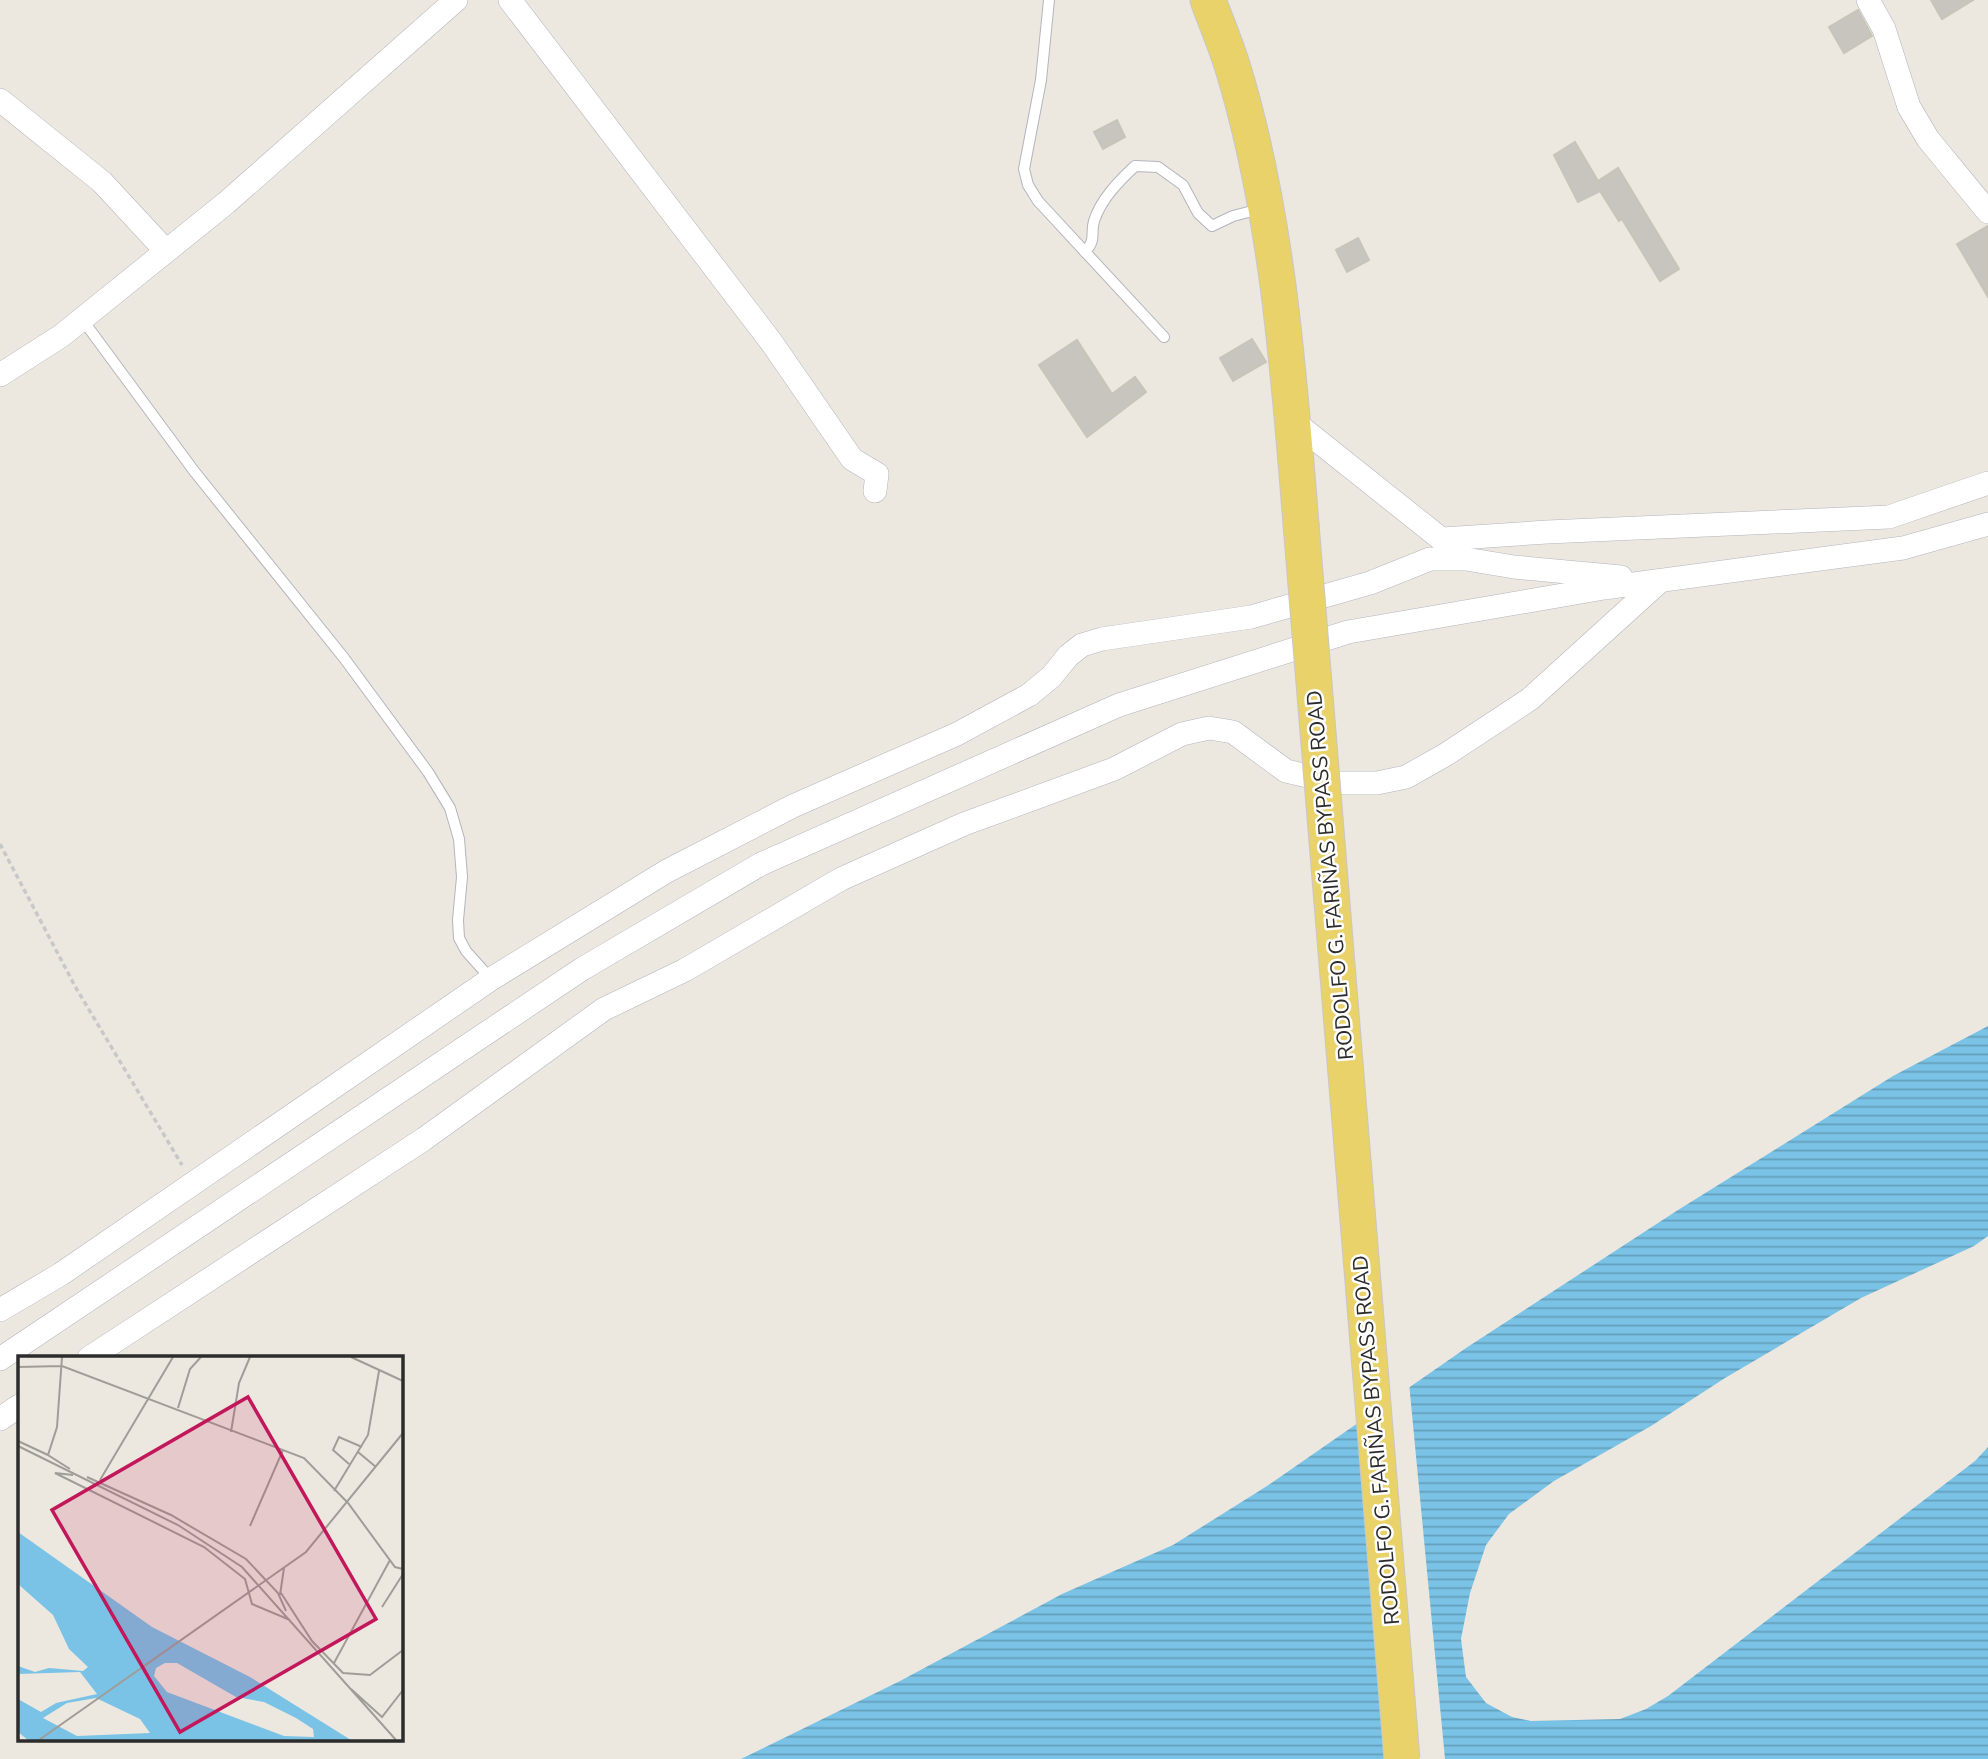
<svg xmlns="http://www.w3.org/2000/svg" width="1988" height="1759" font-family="'Nunito Sans',sans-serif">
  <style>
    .water { fill: url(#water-rules) }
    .pier { fill: #ede8df }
    .building { fill: #c8c5bf; stroke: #c8c4b9; stroke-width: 2 }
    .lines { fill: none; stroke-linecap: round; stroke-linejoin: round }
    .service-casing { stroke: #b3b4be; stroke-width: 12 }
    .minor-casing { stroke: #b3b4be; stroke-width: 24 }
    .primary-casing { stroke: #c8c8c8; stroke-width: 37 }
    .path { stroke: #c8c8c8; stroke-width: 3.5; stroke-dasharray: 5 3.5; stroke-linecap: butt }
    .service { stroke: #fff; stroke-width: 10 }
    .minor { stroke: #fff; stroke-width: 23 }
    .primary { stroke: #e8d269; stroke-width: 35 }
    .primary-bridge-casing { stroke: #c8c8c8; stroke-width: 37; stroke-linecap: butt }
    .primary-bridge { stroke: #e8d269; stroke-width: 35 }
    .labels { text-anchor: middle; stroke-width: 5; stroke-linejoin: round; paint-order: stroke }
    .street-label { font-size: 21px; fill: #2c2c2c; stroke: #fff }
    .inset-road { fill: none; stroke: #a09d97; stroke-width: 2 }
    .view { fill: #c2185b; fill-opacity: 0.15; stroke: #c2185b; stroke-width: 3.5 }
    .inset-edge { fill: none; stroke: #2c2c2c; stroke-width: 3.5 }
  </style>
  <defs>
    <pattern id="water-rules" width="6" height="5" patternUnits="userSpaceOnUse" patternTransform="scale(1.75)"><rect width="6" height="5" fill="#7ac3e7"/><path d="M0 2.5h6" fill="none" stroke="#649fbb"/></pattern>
  </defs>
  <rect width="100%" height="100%" fill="#ede8df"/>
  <path class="water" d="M1988,1026v210l-14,10 -113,52 -136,80 -74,48 -97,55 -45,33 -23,31 -16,48 -9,46 5,38 20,26 26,14 19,4 89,-2 26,-10 22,-13 307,-235 13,-14v312h-1247l159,-78 162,-87 111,-49 94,-59 199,-138 212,-138 215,-134z"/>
  <path class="pier" d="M1409,1383l36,376h-51l-30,-345z"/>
  <g class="building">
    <path d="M1931,0h42l-31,19z"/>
    <path d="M1858,10l14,26 -28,17 -15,-26z"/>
    <path d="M1117,120l8,17 -22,12 -9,-17z"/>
    <path d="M1575,142l23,39 20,-13 61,101 -19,12 -38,-62 -3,2 -19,-30 -22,11 -24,-47z"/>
    <path d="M1988,226v71l-31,-53z"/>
    <path d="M1358,238l11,22 -22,12 -11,-22z"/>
    <path d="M1252,339l14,23 -33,19 -13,-23z"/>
    <path d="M1077,340l35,54 23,-17 11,15 -59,45 -48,-72z"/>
  </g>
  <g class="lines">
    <defs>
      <g id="service">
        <path d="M1049,0l-8,80 -17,89 4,16 10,16 126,136"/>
        <path d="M1085,252c12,-13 5,-18 9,-31 7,-22 25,-40 41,-55l23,1 25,18 15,28 14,13 21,-10 27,-7"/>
        <path d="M82,319l112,152 150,187 84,114 22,36 9,31 3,38 -4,43 1,18 7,13 25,28"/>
      </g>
      <g id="minor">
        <path d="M510,0l262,343 80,116 25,15 -2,17"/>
        <path d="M1868,0l16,29 25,78 19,32 60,73"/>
        <path d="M0,100l102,82 64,69"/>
        <path d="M0,375l61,-39 165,-133 230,-203"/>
        <path d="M1293,421l162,129"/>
        <path d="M1443,539l104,-7 342,-15 99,-34"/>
        <path d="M0,1310l61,-36 430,-295 176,-108 126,-65 164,-72 72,-39 22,-18 17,-21 14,-11 20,-6 149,-22 119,-34 60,-24h36l48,8 107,10"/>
        <path d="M89,1358l335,-219 180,-130 81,-39 156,-91 123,-55 150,-55 68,-35 27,-6 24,4 53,39 52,12h39l29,-6 39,-22 85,-56 130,-118"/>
        <path d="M0,1359l582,-390 179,-105 358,-159 229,-73 256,-44 299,-40 85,-24"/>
        <path d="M0,1419l19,-13"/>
      </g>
      <path id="primary" d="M1208,0c8,22 17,43 24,65 45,145 57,308 69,459"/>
    </defs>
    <use href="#service" class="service-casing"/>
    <use href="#minor" class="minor-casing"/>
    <use href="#primary" class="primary-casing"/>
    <path class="path" d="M0,844l76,144 106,177"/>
    <use href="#service" class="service"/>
    <use href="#minor" class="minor"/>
    <use href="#primary" class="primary"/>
    <defs>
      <path id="primary-bridge" d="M1301,524l101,1235"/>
    </defs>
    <use href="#primary-bridge" class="primary-bridge-casing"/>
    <use href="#primary-bridge" class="primary-bridge"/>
  </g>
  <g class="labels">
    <g class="street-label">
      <text transform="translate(1330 875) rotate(-95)" y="7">RODOLFO G. FARIÑAS BYPASS ROAD</text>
      <text transform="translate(1376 1440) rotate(-95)" y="7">RODOLFO G. FARIÑAS BYPASS ROAD</text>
    </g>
  </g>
  <g transform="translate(18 1356)">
    <rect width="385" height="385" fill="#ede8df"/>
    <path d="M0,176l134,95 98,50 101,63h-323l-10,-8v-33l23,13 15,-9 41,-9 -17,-22 -62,2v-8l17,6 14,-4 34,3 5,-4 -19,-18 -16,-34 -35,-31zM147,307h12l59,34 28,5 32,16 17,11 1,8 -30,-1 -117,-44 -13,-16 2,-8zM78,342l44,21 10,14 -73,3 -34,-18 24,-15z" fill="#7ac3e7" fill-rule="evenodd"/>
    <path class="inset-road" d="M44,1l-5,70 -9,28 22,14M333,1l52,24M0,11l44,-1 242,92 44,45 47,64 8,2M160,52l12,-39 11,-12M213,76l8,-49 11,-26M0,85l30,14M0,90l160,79 64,42 154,173M340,96l18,15M331,108l-16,-14 6,-13 23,10M55,119l-18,-2 149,74 41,32 7,25 38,16M69,121l84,38 75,44 32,34 8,18M82,124l73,-123M316,135l34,-56 11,-64M232,170l33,-76M263,237l31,48 31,32 27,2 33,-25M262,239l4,-27M364,251l21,-33M316,307l56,-103M333,333l31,28 21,-27M21,384l267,-188 97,-119"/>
    <path class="view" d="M230,41l128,222 -196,113 -128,-222z"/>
    <rect width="385" height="385" class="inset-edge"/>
  </g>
</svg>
